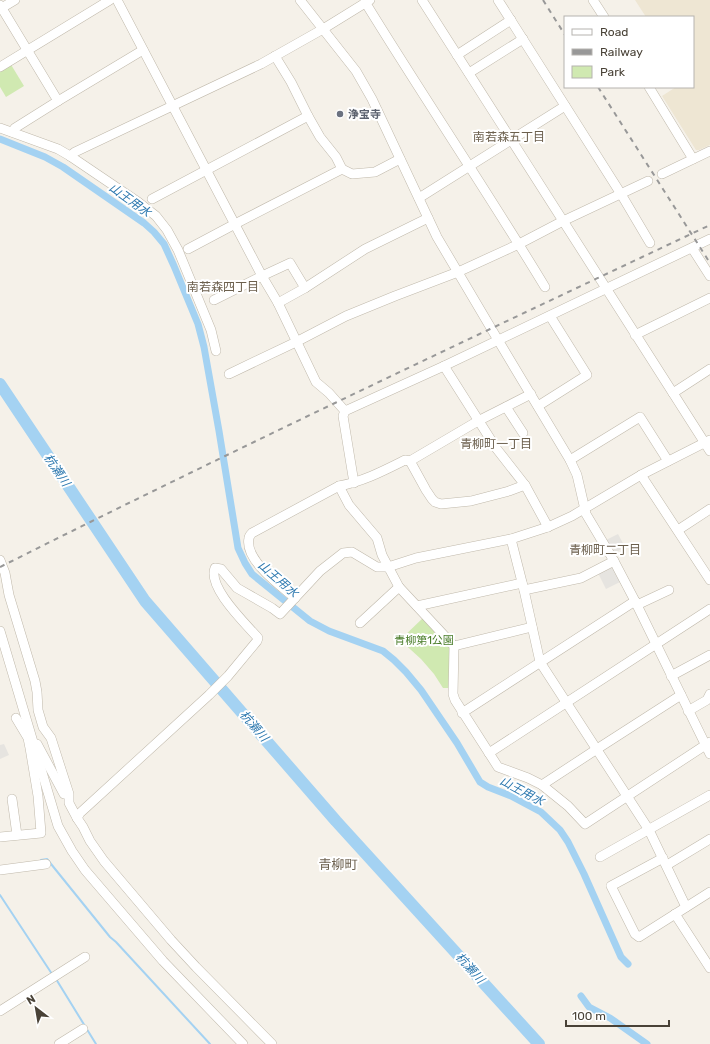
<svg xmlns="http://www.w3.org/2000/svg" width="710" height="1044" font-family="Rubik,'Noto Sans JP',sans-serif">
  <style>
    .education { fill: #eee6d3 }
    .green { fill: #d0e9b1 }
    .parking { fill: #e6e4e0 }
    .lines { fill: none; stroke-linecap: round; stroke-linejoin: round }
    .stream { stroke: #a4d2f2; stroke-width: 2 }
    .canal { stroke: #a4d2f2; stroke-width: 7 }
    .river { stroke: #a4d2f2; stroke-width: 12 }
    .minor-casing { stroke: #c0b9ab; stroke-width: 10 }
    .minor { stroke: #fff; stroke-width: 9 }
    .rail { stroke: #989898; stroke-width: 2; stroke-dasharray: 5 5; stroke-linecap: butt }
    .worship-dot { fill: #6b7280; stroke: #fff; stroke-width: 1.5 }
    .labels { text-anchor: middle; stroke-width: 4; stroke-linejoin: round; paint-order: stroke }
    .worship-label { font-size: 11px; font-weight: bold; fill: #5b616d; stroke: #fff; text-anchor: start }
    .park-label { font-size: 11px; fill: #487c28; stroke: #fff }
    .neighbourhood-label { font-size: 12px; fill: #6c604e; stroke: #fff }
    .water-label { font-size: 12px; font-style: italic; fill: #2c78af; stroke: #fff }
    .quarter-label { font-size: 13px; fill: #6c604e; stroke: #fff }
  </style>
  <rect width="100%" height="100%" fill="#f5f1e9"/>
  <path class="education" d="M635,0h75v145l-11,5h-3l-34,-54 14,-9h17v-70h-47z"/>
  <g class="green">
    <path d="M10,63l14,23 -18,11 -6,-10v-18z"/>
    <path d="M424,617l28,30v41h-9l-9,-14 -13,-15 -21,-19z"/>
  </g>
  <g class="parking">
    <path d="M618,534l7,13 -12,7 -7,-14z"/>
    <path d="M612,567l8,15 -14,7 -8,-16z"/>
    <path d="M4,744l5,11 -9,4v-14z"/>
  </g>
  <g class="lines">
    <g class="stream">
      <path d="M41,860l6,-1 63,78 6,5 94,102"/>
      <path d="M0,895l52,79"/>
      <path d="M56,979l40,65"/>
    </g>
    <g class="canal">
      <path d="M0,139l45,18 18,10 81,56 10,9 10,12 10,22 24,58 6,23 15,84 19,117 7,15 7,11 32,26 26,21 19,10 54,20 11,9 12,12 15,18 36,53 23,39 8,5 23,9 30,16 19,18 8,12 16,32 37,83 7,7"/>
      <path d="M581,996l8,11 21,11 37,26"/>
    </g>
    <path class="river" d="M0,384l145,217 191,220 203,223"/>
    <defs>
      <g id="minor">
        <path d="M117,0l145,276 16,27 38,79 13,11 16,18"/>
        <path d="M300,0l56,71 16,28 65,138 61,103 72,120 7,15 9,39 28,47 21,40 75,153"/>
        <path d="M422,0l288,451"/>
        <path d="M498,0l123,194 29,49"/>
        <path d="M593,0l11,17"/>
        <path d="M365,2c59,96 122,189 180,285"/>
        <path d="M0,5l58,96 85,-51"/>
        <path d="M0,9l15,-9"/>
        <path d="M457,55l54,-35"/>
        <path d="M275,56l16,26 17,34 12,21 16,20 6,12"/>
        <path d="M0,67l110,-67"/>
        <path d="M469,73l54,-34"/>
        <path d="M649,87l44,72"/>
        <path d="M0,128l58,21 12,7 5,-4 186,-88 62,-35 47,-29"/>
        <path d="M12,132l3,-4 43,-27"/>
        <path d="M70,156l68,46 18,14 11,14 11,20 33,80 5,21"/>
        <path d="M662,174l48,-23"/>
        <path d="M419,198l146,-92"/>
        <path d="M152,199l156,-83"/>
        <path d="M692,248l18,28"/>
        <path d="M188,249l47,-25 107,-55 10,5 23,-2 25,-13"/>
        <path d="M214,300l48,-24 28,-13 15,25"/>
        <path d="M278,303l27,-15 60,-39 63,-31"/>
        <path d="M635,335l75,-37"/>
        <path d="M444,366l52,82 29,37 23,42"/>
        <path d="M229,374l67,-32 50,-26 49,-20 63,-24 61,-28 44,-23 85,-40"/>
        <path d="M673,393l37,-24"/>
        <path d="M538,406l49,-31 -37,-59"/>
        <path d="M506,407l17,26"/>
        <path d="M570,460l70,-43 28,44"/>
        <path d="M641,475l69,105"/>
        <path d="M354,483l-11,-67 2,-5 99,-45 266,-127"/>
        <path d="M525,485l-16,6 -38,10 -30,3 -6,-2 -3,-3 -6,-9 -16,-29 68,-40 53,-27"/>
        <path d="M339,486l10,19 28,33 5,17 17,32 55,59 -1,48 2,6 43,67 30,11 14,7 26,21 17,18 125,-82"/>
        <path d="M678,530l32,-21"/>
        <path d="M511,539l13,51 16,72 109,168 37,77"/>
        <path d="M0,560l5,13 4,22 26,86 2,11 1,18 5,17 8,11 18,56v9l8,15 6,9 7,14 14,20 67,79 25,27 76,77"/>
        <path d="M524,590l57,-12 33,-17"/>
        <path d="M295,598c-14,-12 -51,-38 -46,-60 0,-1 2,-4 3,-5l87,-47c25,-5 44,-15 66,-26l5,1"/>
        <path d="M637,605l32,-15"/>
        <path d="M417,606l105,-23"/>
        <path d="M360,623l39,-36"/>
        <path d="M0,631l58,195 14,25 13,19 78,91 80,83"/>
        <path d="M454,646l78,-19"/>
        <path d="M671,676l39,-21"/>
        <path d="M688,711l19,-11 3,-6"/>
        <path d="M462,713l173,-112"/>
        <path d="M37,744l27,50"/>
        <path d="M489,753l221,-144"/>
        <path d="M542,785l55,-36 84,-54"/>
        <path d="M12,799l5,36"/>
        <path d="M77,818l3,-5 129,-118 19,-19 29,-35 1,-3c-12,-14 -51,-51 -43,-70l6,1 16,19 35,20 8,6 40,-43 23,-18 9,-1 25,15h11l28,-9 95,-19 37,-12 24,-11 69,-41 69,-35"/>
        <path d="M0,837l41,-4 -3,-37 -8,-48 -2,-10 -12,-20"/>
        <path d="M600,857l110,-62"/>
        <path d="M663,858l-52,28 24,48 4,3 71,-45"/>
        <path d="M667,865l43,-26"/>
        <path d="M0,870l46,-6"/>
        <path d="M675,914l35,54"/>
        <path d="M0,1011l85,-54"/>
        <path d="M59,1044l24,-15"/>
      </g>
    </defs>
    <use href="#minor" class="minor-casing"/>
    <use href="#minor" class="minor"/>
    <g class="rail">
      <path d="M543,0l22,35"/>
      <path d="M598,87l112,176"/>
      <path d="M0,567c235,-118 473,-230 710,-342"/>
    </g>
  </g>
  <circle class="worship-dot" cx="340" cy="114" r="4"/>
  <g class="labels">
    <g class="worship-label">
      <text x="348" y="118">浄宝寺</text>
    </g>
    <g class="park-label">
      <text x="424" y="644">青柳第1公園</text>
    </g>
    <g class="neighbourhood-label">
      <text x="509" y="141">南若森五丁目</text>
      <text x="223" y="291">南若森四丁目</text>
      <text x="496" y="448">青柳町一丁目</text>
      <text x="605" y="554">青柳町二丁目</text>
    </g>
    <g class="water-label">
      <text transform="translate(130 200) rotate(36)" y="4">山王用水</text>
      <text transform="translate(57 470) rotate(56)" y="4">杭瀬川</text>
      <text transform="translate(278 579) rotate(41)" y="4">山王用水</text>
      <text transform="translate(254 726) rotate(49)" y="4">杭瀬川</text>
      <text transform="translate(522 791) rotate(28)" y="4">山王用水</text>
      <text transform="translate(470 968) rotate(48)" y="4">杭瀬川</text>
    </g>
    <g class="quarter-label">
      <text x="338" y="869">青柳町</text>
    </g>
  </g>
  <rect x="564" y="16" width="130" height="72" fill="#ffffff" stroke="#b6b3af"/>
  <rect x="572" y="29" width="20" height="6" fill="#ffffff" stroke="#b6b3af"/>
  <text x="600" y="36" font-size="12" fill="#494237">Road</text>
  <rect x="572" y="49" width="20" height="6" fill="#989898" stroke="#b6b3af"/>
  <text x="600" y="56" font-size="12" fill="#494237">Railway</text>
  <rect x="572" y="66" width="20" height="12" fill="#d0e9b1" stroke="#b6b3af"/>
  <text x="600" y="76" font-size="12" fill="#494237">Park</text>
  <g transform="translate(36 1008) rotate(329)" stroke="#ffffff" stroke-width="3" paint-order="stroke">
  <path d="M0-3L7 15L0 10L-7 15Z" fill="#494237"/>
  <text y="-6" font-size="11" font-weight="bold" text-anchor="middle" fill="#494237">N</text>
  </g>
  <path d="M566 1020v6h103v-6" fill="none" stroke="#494237" stroke-width="2"/>
  <text x="572" y="1020" font-size="12" fill="#494237" stroke="#ffffff" stroke-width="3" paint-order="stroke">100 m</text>
</svg>
